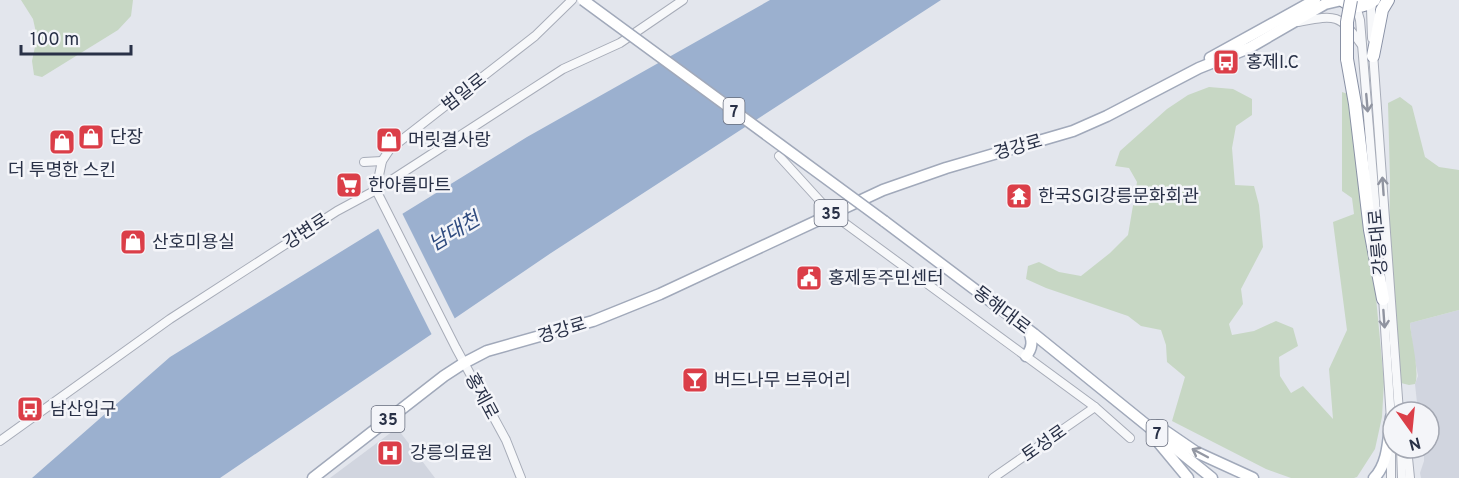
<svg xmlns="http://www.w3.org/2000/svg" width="1459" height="478" font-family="Overpass,'Noto Sans KR',sans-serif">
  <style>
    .built { fill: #d1d5df }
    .green { fill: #c7d7c4 }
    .water { fill: #9bb0cf }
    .pier { fill: #e3e6ed }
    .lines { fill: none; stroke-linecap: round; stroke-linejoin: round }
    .minor-casing { stroke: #a7acb8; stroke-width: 10 }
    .major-casing { stroke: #a1a9ba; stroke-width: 13 }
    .highway-casing { stroke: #8991a5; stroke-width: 14 }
    .minor { stroke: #f7f8fa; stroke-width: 8 }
    .major { stroke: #fff; stroke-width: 10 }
    .highway { stroke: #fff; stroke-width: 12 }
    .major-bridge-casing { stroke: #a1a9ba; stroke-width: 13; stroke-linecap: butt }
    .highway-bridge-casing { stroke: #8991a5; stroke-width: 14; stroke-linecap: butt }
    .major-bridge { stroke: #fff; stroke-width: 10 }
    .highway-bridge { stroke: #fff; stroke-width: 12 }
    .oneway { stroke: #9094a0 }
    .oneway2 { stroke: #9498a3 }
    .labels { text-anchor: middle; stroke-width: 5; stroke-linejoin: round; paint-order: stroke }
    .shield { fill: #f4f5f9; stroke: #666c7c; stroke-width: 1.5 }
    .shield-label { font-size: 16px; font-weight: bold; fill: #293147 }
    .poi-label { font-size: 18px; fill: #293147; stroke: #f4f5f9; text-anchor: start }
    .street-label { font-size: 18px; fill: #293147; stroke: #f4f5f9 }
    .water-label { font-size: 20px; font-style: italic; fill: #2f4b7f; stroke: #f4f5f9 }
  </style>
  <rect width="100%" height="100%" fill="#e3e6ed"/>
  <g class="built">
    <path d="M1459,310v168h-38l-1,-5 4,-12v-13h5v-36h-11l-3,-28 3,-8 -5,-26 -3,-27z"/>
    <path d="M397,428l38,50h-105z"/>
  </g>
  <g class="green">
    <path d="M21,0h112l-2,16 -13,14 -76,47 -8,-2 -2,-14 5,-24 -4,-18z"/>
    <path d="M1209,87l24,2 19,10v16l-16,11 -4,22 3,37 19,1 5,19 4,42 -22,42 2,15 -14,20 3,11 22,-4 22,-10 17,7 5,18 -19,11 1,19 11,17 12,-7 30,33 -4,-50 18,-39 -14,-108 21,-8 -2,-16 -10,-7v-99l6,2 18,98 18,190 -2,35 -7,32 -18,28 -3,1h-63l-25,-9 -94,-48 13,-44 -18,-15 -1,-17 -5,-15 -20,-4 -13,-10 -82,-28 -20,-9 2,-13 11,-4 20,10 22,4 29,-23 18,-18 9,-53 -8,-14 -14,-2 5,-15 47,-42 21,-14z"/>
    <path d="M1400,97l12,9 13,51 14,10 20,3v140l-49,13c1,15 10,50 5,61l-6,1 -12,-3 -9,-58 2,-144 -2,-77z"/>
  </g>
  <path class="water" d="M770,0h171l-390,253 -331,225h-188l138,-121 357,-220z"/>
  <path class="pier" d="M401,211l55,110 -23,16 -56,-111z"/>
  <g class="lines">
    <defs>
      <g id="minor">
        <path d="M1356,6l4,14 19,229"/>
        <path d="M1298,22c37,-7 41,-9 63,22"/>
        <path d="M1372,38l-1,-29 2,-8"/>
        <path d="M1373,53l26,359"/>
        <path d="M779,156l52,57 264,194 35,31"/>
        <path d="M364,162l18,-1"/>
        <path d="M1383,297l8,123"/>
        <path d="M0,441l170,-122 167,-108 39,-21 187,-121 57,-26 63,-43"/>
        <path d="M1391,447v31"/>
        <path d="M1401,448l1,30"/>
        <path d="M1407,448l3,30"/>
        <path d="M521,478l-15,-38 -50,-92 -80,-158 6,-29 8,-12 145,-113 37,-36"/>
        <path d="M993,478l102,-71"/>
      </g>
      <g id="major">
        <path d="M1210,58l105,-58"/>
        <path d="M884,221l150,113 178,144"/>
        <path d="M1026,356c7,-8 7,-16 2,-26"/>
        <path d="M1158,426l38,26 57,26"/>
        <path d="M1159,443l29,35"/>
        <path d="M313,478l131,-102 20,-13 23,-12 106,-30 67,-27 223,-104 63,-22 127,-37 34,-15 92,-48 50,-20 76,-44 17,-4"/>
        <path d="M1374,478c15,-15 14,-41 17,-61"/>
      </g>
      <g id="highway">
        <path d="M1342,0c11,8 21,8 32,0"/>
        <path d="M1373,56l9,-46 6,-10"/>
        <path d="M1347,59l8,45 15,126 13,69"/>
      </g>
    </defs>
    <use href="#minor" class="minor-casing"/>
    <use href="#major" class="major-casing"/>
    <use href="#highway" class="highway-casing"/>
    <use href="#minor" class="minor"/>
    <use href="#major" class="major"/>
    <use href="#highway" class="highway"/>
    <defs>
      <path id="major-bridge" d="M583,0l301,221"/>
      <path id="highway-bridge" d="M1347,59v-37l4,-22"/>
    </defs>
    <use href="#major-bridge" class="major-bridge-casing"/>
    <use href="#highway-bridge" class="highway-bridge-casing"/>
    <use href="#major-bridge" class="major-bridge"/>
    <use href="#highway-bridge" class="highway-bridge"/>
  </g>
  <defs><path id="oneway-shaft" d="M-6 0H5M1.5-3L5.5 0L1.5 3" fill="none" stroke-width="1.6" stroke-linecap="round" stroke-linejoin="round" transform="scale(1.5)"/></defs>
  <g class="oneway">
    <use href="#oneway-shaft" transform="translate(1367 103) rotate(85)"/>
    <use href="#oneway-shaft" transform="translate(1383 186) rotate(-94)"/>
    <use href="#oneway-shaft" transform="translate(1384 319) rotate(86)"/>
  </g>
  <use class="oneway2" href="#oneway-shaft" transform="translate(1200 453) rotate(-152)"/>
  <defs>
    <symbol id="bus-square" viewBox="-11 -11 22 22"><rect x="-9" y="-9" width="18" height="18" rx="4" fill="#db3e48" stroke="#f4f5f9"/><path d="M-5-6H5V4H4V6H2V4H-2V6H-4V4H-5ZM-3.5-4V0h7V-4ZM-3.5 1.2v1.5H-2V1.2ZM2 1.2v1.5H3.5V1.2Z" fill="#fff"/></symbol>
    <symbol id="shop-square" viewBox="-11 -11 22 22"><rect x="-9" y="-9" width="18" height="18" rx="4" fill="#db3e48" stroke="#f4f5f9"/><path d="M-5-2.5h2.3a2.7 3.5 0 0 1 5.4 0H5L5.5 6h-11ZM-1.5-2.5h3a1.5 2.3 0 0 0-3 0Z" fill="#fff"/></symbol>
    <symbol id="supermarket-square" viewBox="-11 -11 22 22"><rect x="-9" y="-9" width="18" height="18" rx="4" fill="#db3e48" stroke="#f4f5f9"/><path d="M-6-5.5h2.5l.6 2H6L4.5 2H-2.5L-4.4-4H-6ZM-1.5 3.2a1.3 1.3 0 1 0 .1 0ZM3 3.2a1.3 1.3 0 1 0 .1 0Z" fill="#fff"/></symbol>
    <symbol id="temple-square" viewBox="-11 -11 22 22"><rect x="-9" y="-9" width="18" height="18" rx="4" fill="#db3e48" stroke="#f4f5f9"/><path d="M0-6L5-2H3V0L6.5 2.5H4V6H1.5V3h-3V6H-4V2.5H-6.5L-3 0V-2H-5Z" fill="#fff"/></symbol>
    <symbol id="civic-square" viewBox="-11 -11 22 22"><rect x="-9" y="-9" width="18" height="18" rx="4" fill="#db3e48" stroke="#f4f5f9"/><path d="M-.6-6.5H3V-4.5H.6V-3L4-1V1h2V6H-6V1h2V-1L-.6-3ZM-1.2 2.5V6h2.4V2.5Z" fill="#fff"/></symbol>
    <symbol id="bar-square" viewBox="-11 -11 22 22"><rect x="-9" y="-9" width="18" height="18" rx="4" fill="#db3e48" stroke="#f4f5f9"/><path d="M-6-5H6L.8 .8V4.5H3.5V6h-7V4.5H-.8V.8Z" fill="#fff"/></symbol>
    <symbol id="hospital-square" viewBox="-11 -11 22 22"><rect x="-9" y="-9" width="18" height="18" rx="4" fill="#db3e48" stroke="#f4f5f9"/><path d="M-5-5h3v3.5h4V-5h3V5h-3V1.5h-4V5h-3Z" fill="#fff"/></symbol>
  </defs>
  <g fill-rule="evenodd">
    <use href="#bus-square" x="1211" y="47" width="30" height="30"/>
    <use href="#shop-square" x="76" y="122" width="30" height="30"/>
    <use href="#shop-square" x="374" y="125" width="30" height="30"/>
    <use href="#shop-square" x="47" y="127" width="30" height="30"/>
    <use href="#supermarket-square" x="334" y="170" width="30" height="30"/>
    <use href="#temple-square" x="1004" y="181" width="30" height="30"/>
    <use href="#shop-square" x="118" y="227" width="30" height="30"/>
    <use href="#civic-square" x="794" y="263" width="30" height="30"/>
    <use href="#bar-square" x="680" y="365" width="30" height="30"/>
    <use href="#bus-square" x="15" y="394" width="30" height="30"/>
    <use href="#hospital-square" x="375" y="438" width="30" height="30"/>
  </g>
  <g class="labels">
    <g class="shield">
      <rect x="723.5" y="98" width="21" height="26" rx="4.5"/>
      <rect x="814.5" y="200" width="33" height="26" rx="4.5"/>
      <rect x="371.5" y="406" width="33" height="26" rx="4.5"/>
      <rect x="1146.5" y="420" width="21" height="26" rx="4.5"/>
    </g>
    <g class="shield-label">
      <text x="734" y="117">7</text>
      <text x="831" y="219">35</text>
      <text x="388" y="425">35</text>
      <text x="1157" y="439">7</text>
    </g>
    <g class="poi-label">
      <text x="1246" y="68">홍제I.C</text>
      <text x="110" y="143">단장</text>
      <text x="408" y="146">머릿결사랑</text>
      <text x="62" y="176" text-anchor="middle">더 투명한 스킨</text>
      <text x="368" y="191">한아름마트</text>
      <text x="1038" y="202">한국SGI강릉문화회관</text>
      <text x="152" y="248">산호미용실</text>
      <text x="828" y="284">홍제동주민센터</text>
      <text x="714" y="386">버드나무 브루어리</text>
      <text x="50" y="415">남산입구</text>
      <text x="410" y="459">강릉의료원</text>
    </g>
    <g class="street-label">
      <text transform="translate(464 92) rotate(-38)" y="6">범일로</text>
      <text transform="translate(1018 147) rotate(-16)" y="6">경강로</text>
      <text transform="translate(306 231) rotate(-33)" y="6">강변로</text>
      <text transform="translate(1378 242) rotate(-95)" y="6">강릉대로</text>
      <text transform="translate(1002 310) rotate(37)" y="6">동해대로</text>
      <text transform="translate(562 330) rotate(-17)" y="6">경강로</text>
      <text transform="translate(482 396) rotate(62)" y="6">홍제로</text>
      <text transform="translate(1044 443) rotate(-35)" y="6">토성로</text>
    </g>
    <g class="water-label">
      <text transform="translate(454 231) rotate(-31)" y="7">남대천</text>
    </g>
  </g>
  <g transform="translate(1411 430) rotate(165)"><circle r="28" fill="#f4f5f9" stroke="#a3a7b2" stroke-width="1.5"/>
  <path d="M0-4.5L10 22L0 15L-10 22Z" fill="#db3e48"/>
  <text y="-9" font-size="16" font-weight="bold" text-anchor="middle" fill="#293147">N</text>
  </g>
  <path d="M21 45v9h110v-9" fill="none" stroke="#293147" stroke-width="3"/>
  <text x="30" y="45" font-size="18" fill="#293147" stroke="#f4f5f9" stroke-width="4.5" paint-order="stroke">100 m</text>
</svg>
